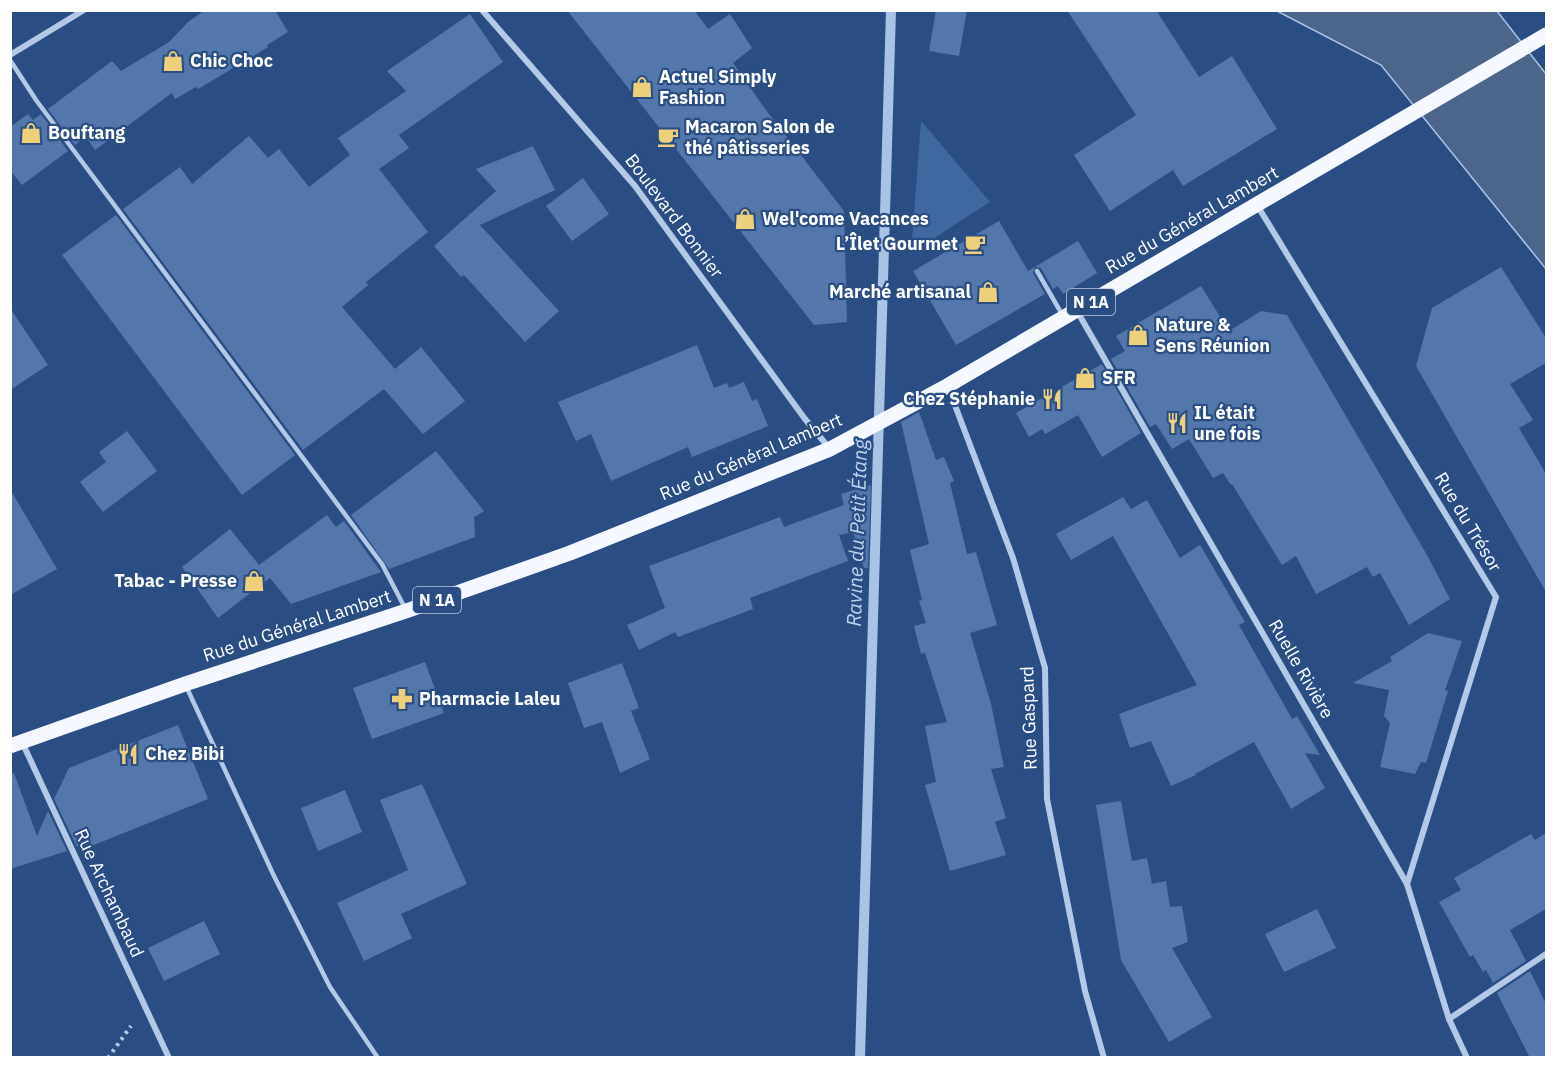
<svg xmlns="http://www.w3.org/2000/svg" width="1557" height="1068" font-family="'IBM Plex Sans',sans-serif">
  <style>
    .green { fill: #3f67a0 }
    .water { fill: #4b658b; stroke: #a9c3e7; stroke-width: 1.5 }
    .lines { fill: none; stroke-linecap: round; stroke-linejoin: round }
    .stream { stroke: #a9c3e7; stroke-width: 10 }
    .building { fill: #5377ab }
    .path { stroke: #b4c9e7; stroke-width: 4; stroke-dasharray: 3 4.5; stroke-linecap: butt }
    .service { stroke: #b4c9e7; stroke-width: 4.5 }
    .minor { stroke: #b4c9e7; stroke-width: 6 }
    .primary { stroke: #f5f8fe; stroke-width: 15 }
    .labels { text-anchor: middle; stroke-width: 4.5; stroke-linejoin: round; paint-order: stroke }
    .shield { fill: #2a4e84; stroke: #bfcada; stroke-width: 1.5 }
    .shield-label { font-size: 16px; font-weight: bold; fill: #fff }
    .poi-label { font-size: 18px; font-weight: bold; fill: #fff; stroke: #2a4e84; text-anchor: start }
    .street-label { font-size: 18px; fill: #fff; stroke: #2a4e84 }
    .water-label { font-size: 20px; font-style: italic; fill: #c0d3ee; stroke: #2a4e84 }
  </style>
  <rect width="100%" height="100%" fill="#2a4e84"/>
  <path class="green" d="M921,121l69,81 -79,51z"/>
  <path class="water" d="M1277,11h220l49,63v195l-165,-204z"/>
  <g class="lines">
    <path class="stream" d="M860,1058l31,-1048"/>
  </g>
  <g class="building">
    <path d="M205,10h70l13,22 -21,13 1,2 -70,42 -2,-2 -21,12 -3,-6 -77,57 -9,-13 -11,8 -27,-36 64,-48 9,10 48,-29 19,-20z"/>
    <path d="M567,10h127l14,19 22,-15 22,34 -19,15 30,43 81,105 3,111 -33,3z"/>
    <path d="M936,10h31l-8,46 -30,-5z"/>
    <path d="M1067,10h89l43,67 33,-21 45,73 -94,57 -10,-16 -63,41 -36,-56 62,-40z"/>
    <path d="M470,14l33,48 -104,73 10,13 -30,21 49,63 -62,50 2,3 -26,22 53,62 26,-22 44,54 -42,33 -39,-45 -81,61 -180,-241 57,-42 12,17 57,-48 19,22 11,-9 30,38 41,-32 -12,-17 68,-47 -19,-20z"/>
    <path d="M28,114l5,6 8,-6 27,37 -46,34 -12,-15v-43z"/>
    <path d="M533,146l22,44 -75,35 79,86 -34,31 -61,-67 -3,2 -27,-31 62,-55 -20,-22z"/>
    <path d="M583,178l26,36 -37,27 -26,-35z"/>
    <path d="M116,215l179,240 -53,40 -180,-240z"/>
    <path d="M999,221l29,50 50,-30 19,32 -34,21 -5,-8 -5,3 -12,-21 -6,-1 -2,6 12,21 -89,51 -43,-74z"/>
    <path d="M1501,267l45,71v25l-36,21 23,36 -14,8 27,46v118l-130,-226 16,-58z"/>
    <path d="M1201,286l28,45 32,-20 26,4 140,240 23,44 -41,26 -29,-52 -7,4 -6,-10 -51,27 -20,-38 -14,9 -50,-81 -1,1 -8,-12 -10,5 -24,-39 -17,10 -16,-25 -6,3 -39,-68 14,-8 -9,-15z"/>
    <path d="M10,308l38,57 -38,25z"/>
    <path d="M697,345l17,43 13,-5 2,5 15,-6 8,19 5,-2 11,27 -76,31 -4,-10 -77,34 -20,-47 -15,7 -18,-39z"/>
    <path d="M1102,364l39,69 -39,24 -24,-42 -33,19 -3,-5 -13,8 -13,-24z"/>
    <path d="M919,412l17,48 8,-3 10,24 -4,2 17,71 9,-2 21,73 -27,8 21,71 13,63 -13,2 15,49 -11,4 11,33 -56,16 -25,-86 11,-3 -11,-56 22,-4 -22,-69 -4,1 -7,-28 12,-3 -7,-22 3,-1 -12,-50 19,-6 -28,-122z"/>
    <path d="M127,431l30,40 -54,41 -23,-30 26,-20 -7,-10z"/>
    <path d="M436,451l48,60 -10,6 1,20 -86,32 -38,-54z"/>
    <path d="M871,485l-3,83h-4l-11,-36 -14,3 9,26 -98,37 3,11 -75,28 -3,-5 -36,18 -12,-25 38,-17 -16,-42 131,-49 4,10 60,-22 -3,-11z"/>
    <path d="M10,489l47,80 -47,26z"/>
    <path d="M1123,497l8,12 16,-9 33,58 20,-13 45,77 -6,3 53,94 5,-3 23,39 -15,-2 20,35 -34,21 -37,-67 -59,32 1,1 -25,11 -20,-45 -21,7 -11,-34 78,-29 -84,-149 -42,24 -15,-26z"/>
    <path d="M327,515l9,12 8,-6 37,51 -90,32 -21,-26 -52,40 -36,-51 48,-38 29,36z"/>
    <path d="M1428,633l34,8 -17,49 3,1 -22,72 -5,-1 -6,12 -35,-7 10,-44 -6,-7 5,-26 -36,-7 39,-22 -2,-4z"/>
    <path d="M425,662l19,51 -72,26 -19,-51z"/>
    <path d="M622,663l17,45 -8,3 19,48 -30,14 -18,-51 -18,6 -16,-45z"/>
    <path d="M178,725l30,74 -119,48 -1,-3 -11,3 -23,-48 15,-31z"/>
    <path d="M14,773l23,63 11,-25 19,40 -57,18v-95z"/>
    <path d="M422,784l45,100 -66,30 11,24 -48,23 -27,-58 71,-33 -28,-70z"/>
    <path d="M345,790l17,42 -44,19 -17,-43z"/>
    <path d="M1121,801l11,60 15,-3 5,26 14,-3 4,26 12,-1 6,36 -16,6 40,69 -43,25 -48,-82 -25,-155z"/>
    <path d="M1546,833v76l-36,21 16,31 -33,22 -7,-13 -3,2 -10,-17 -3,2 -31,-55 22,-12 -7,-12 77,-44 4,6z"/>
    <path d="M1317,909l19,39 -52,24 -19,-38z"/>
    <path d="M204,921l16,33 -56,27 -16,-33z"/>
    <path d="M1530,971l16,33v54h-16l-33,-65z"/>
  </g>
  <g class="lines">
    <path class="path" d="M108,1058l23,-32"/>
    <g class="service">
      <path d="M10,60l26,40 346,464 23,44"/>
      <path d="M1037,271l26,45"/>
      <path d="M186,686l88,190 56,111 48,71"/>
    </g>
    <g class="minor">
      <path d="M482,10l153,176 170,233 25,30"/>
      <path d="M10,55l74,-45"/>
      <path d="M1257,205l239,392 -89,287"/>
      <path d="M1077,311l330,573 42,135 18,39"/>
      <path d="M948,387l65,171 32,110 2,131 38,192 19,67"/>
      <path d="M22,742l147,316"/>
      <path d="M1449,1019l97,-65"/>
    </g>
    <path class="primary" d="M10,746l175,-62 221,-73 164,-58 260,-104 117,-63 599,-351"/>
  </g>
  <defs>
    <symbol id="shop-bare" viewBox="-9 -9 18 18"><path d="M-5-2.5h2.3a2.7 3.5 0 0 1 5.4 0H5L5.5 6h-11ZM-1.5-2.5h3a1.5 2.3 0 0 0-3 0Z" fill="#edd07c" stroke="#2a4e84" stroke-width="2.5" paint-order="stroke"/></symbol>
    <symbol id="cafe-bare" viewBox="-9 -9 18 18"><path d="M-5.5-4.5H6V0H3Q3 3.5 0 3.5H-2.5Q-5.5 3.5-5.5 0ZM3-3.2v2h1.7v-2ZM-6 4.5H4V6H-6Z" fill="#edd07c" stroke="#2a4e84" stroke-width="2.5" paint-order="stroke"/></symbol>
    <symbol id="restaurant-bare" viewBox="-9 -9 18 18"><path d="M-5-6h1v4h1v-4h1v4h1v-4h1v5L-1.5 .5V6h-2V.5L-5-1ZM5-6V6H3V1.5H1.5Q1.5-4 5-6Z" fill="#edd07c" stroke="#2a4e84" stroke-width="2.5" paint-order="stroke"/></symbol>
    <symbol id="pharmacy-bare" viewBox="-9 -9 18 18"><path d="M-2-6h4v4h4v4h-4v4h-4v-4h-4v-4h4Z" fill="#edd07c" stroke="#2a4e84" stroke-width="2.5" paint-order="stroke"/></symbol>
  </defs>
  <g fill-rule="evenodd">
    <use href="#shop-bare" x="158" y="46" width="30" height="30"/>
    <use href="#shop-bare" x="627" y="72" width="30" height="30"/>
    <use href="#shop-bare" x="16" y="118" width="30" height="30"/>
    <use href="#cafe-bare" x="653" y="122" width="30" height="30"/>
    <use href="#shop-bare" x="730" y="204" width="30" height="30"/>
    <use href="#cafe-bare" x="960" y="229" width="30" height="30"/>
    <use href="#shop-bare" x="973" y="277" width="30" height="30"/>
    <use href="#shop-bare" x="1123" y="320" width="30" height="30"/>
    <use href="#shop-bare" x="1070" y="363" width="30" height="30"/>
    <use href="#restaurant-bare" x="1037" y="384" width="30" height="30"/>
    <use href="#restaurant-bare" x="1162" y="408" width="30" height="30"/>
    <use href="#shop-bare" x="239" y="566" width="30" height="30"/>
    <use href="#pharmacy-bare" x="387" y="684" width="30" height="30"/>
    <use href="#restaurant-bare" x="113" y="739" width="30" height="30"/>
  </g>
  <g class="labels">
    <g class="shield">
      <rect x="1067" y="289" width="48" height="26" rx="4.5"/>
      <rect x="413" y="587" width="48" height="26" rx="4.5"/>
    </g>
    <g class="shield-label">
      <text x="1091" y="308">N 1A</text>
      <text x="437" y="606">N 1A</text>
    </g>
    <g class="poi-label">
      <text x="190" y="67">Chic Choc</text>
      <text x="659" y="83">Actuel Simply<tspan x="659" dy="21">Fashion</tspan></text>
      <text x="685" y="133">Macaron Salon de<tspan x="685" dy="21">thé pâtisseries</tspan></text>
      <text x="48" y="139">Bouftang</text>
      <text x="762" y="225">Wel'come Vacances</text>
      <text x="958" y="250" text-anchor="end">L’Îlet Gourmet</text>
      <text x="971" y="298" text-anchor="end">Marché artisanal</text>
      <text x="1155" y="331">Nature &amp;<tspan x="1155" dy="21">Sens Réunion</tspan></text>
      <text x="1102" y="384">SFR</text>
      <text x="1035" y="405" text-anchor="end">Chez Stéphanie</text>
      <text x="1194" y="419">IL était<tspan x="1194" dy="21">une fois</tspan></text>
      <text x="237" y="587" text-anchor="end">Tabac - Presse</text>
      <text x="419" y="705">Pharmacie Laleu</text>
      <text x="145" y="760">Chez Bibi</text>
    </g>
    <g class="street-label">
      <text transform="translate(674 216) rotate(53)" y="6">Boulevard Bonnier</text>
      <text transform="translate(1192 220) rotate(-30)" y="6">Rue du Général Lambert</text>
      <text transform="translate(751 457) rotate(-23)" y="6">Rue du Général Lambert</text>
      <text transform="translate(1468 522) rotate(59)" y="6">Rue du Trésor</text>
      <text transform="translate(297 626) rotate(-18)" y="6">Rue du Général Lambert</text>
      <text transform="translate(1301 669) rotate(60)" y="6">Ruelle Rivière</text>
      <text transform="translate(1029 718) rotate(-92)" y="6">Rue Gaspard</text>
      <text transform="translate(109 893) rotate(65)" y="6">Rue Archambaud</text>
    </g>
    <g class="water-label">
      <text transform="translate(857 533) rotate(-88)" y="7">Ravine du Petit Étang</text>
    </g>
  </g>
  <rect width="1557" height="1068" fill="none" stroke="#ffffff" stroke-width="24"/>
</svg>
